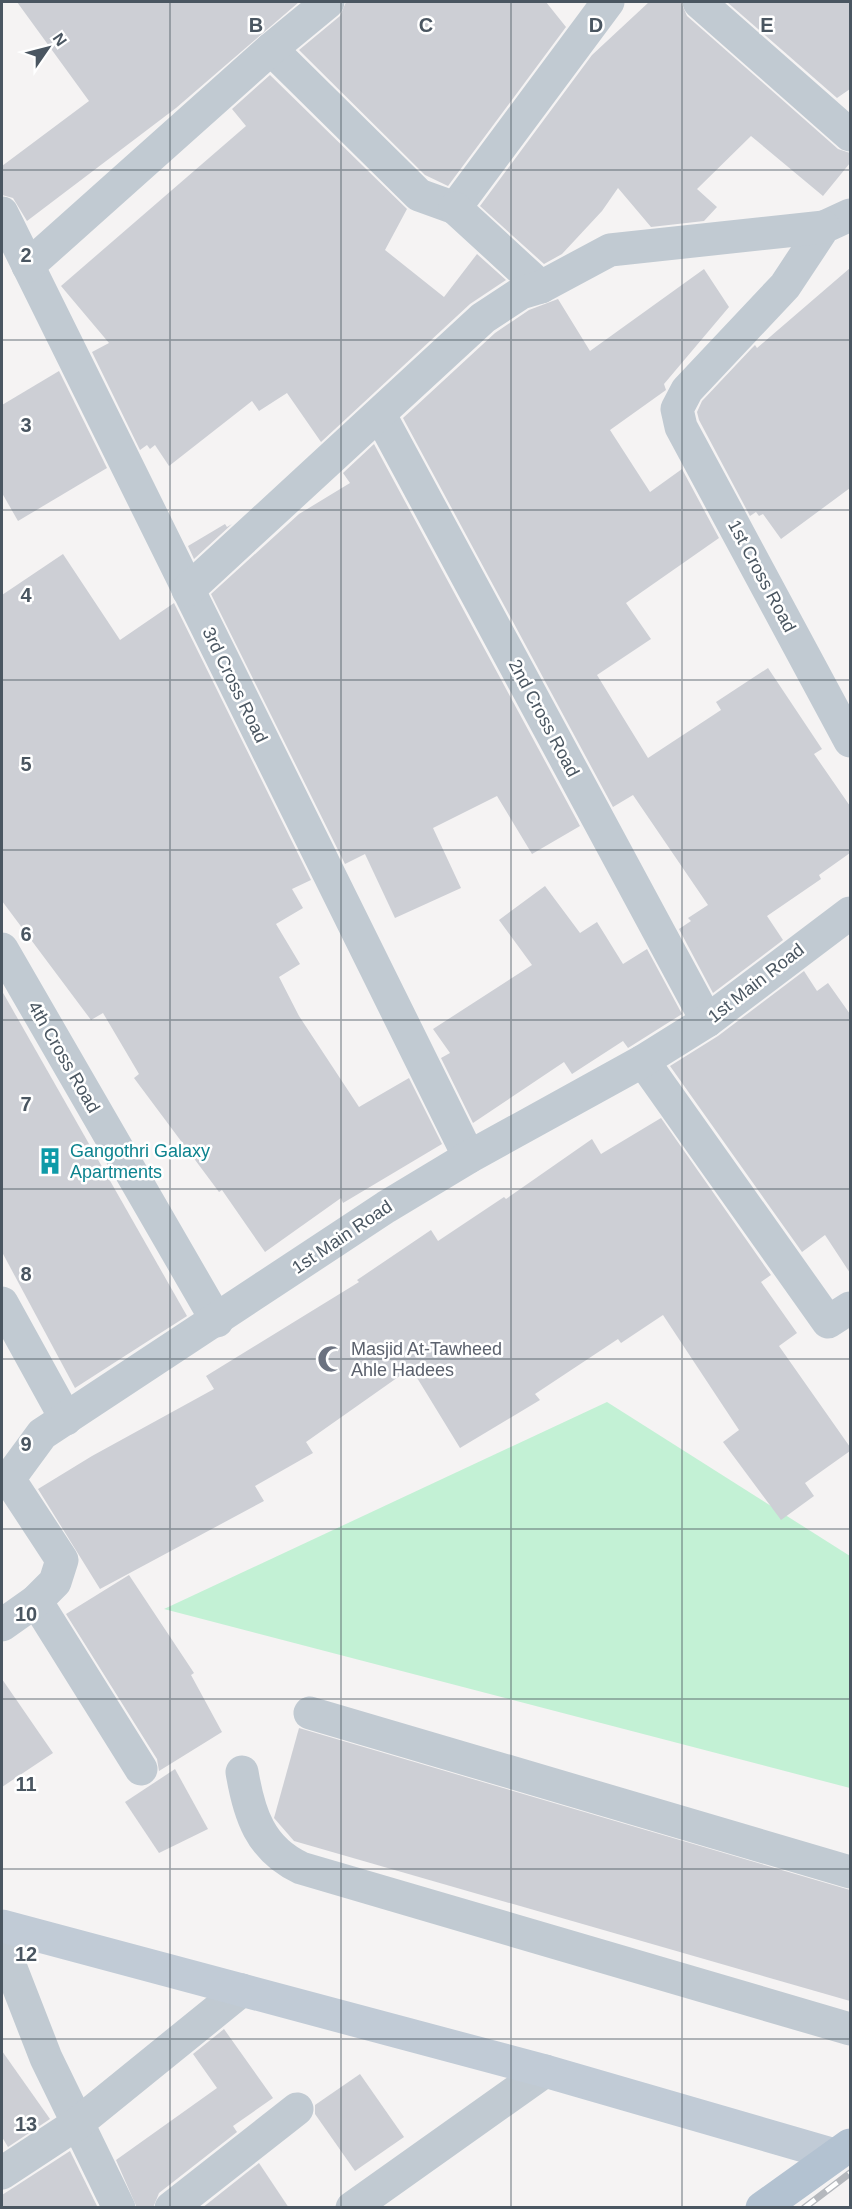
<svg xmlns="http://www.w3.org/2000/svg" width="852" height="2209" font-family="Arial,sans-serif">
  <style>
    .green { fill: #c3f1d5 }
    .building { fill: #cdcfd5 }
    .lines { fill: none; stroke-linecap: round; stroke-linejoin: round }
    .street { stroke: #c1cad2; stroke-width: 33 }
    .secondary { stroke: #c1cbd6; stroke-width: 33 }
    .primary { stroke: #b3c2d1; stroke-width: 33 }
    .rail-casing { stroke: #b5b8bd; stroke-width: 7 }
    .rail { stroke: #fff; stroke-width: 4.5; stroke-dasharray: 14; stroke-linecap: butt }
    .grid { fill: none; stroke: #4a5661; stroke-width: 1.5; stroke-opacity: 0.55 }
    .labels { text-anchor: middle; stroke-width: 5; stroke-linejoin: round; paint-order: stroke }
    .street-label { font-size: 18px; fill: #4a5661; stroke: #fff }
    .culture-label { font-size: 18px; fill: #0d838f; stroke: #fff; text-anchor: start }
    .worship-label { font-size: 18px; fill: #5b616d; stroke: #fff; text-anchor: start }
    .grid-label { font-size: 20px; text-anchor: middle; font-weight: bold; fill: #4a5661; stroke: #fff; stroke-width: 5; stroke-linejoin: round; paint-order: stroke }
  </style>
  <rect width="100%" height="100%" fill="#f5f3f3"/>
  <path class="green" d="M607,1402l243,154v232l-686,-179z"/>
  <g class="building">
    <path d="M17,2h282l-123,106 -149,113 -14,-23 -11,-3v-29l87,-65z"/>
    <path d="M346,2h200l20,25 -118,159 -23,-11 -126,-125 41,-34z"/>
    <path d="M649,2h32l6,14 151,133 12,4v10l-27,33 -72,-60 -54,53 20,18 -13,14 -53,6 -33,-39 -16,23 -40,43 -18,10 -64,-58 112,-151z"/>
    <path d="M727,2h123v87l-13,9z"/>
    <path d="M270,75l137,134 -22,41 59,47 33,-43 29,26 -36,24 -149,138 -34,-49 -28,18 -7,-10 -83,65 -14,-21 -5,4 -3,-4 -7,5 -48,-98 17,-9 -48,-57 185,-160 -14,-17z"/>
    <path d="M850,268v220l-69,51 -18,-25 -4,2 -3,-4 -6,4 -51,-96 -2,-8 5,-11 50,-53 3,-3 2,3z"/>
    <path d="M704,269l25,38 -65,77 2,6 -56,40 40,62 32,-23 37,69 -93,65 25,36 -54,36 51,83 73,-48 -5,-8 52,-34 54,81 -8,5 36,52v47l-31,22 2,4 -54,37 16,24 -70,53 -34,-64 12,-8 -3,-3 20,-13 -75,-110 -20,12 -210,-389 92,-85 34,-23 29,-11 32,52z"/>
    <path d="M59,371l48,97 -89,53 -16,-28v-88z"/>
    <path d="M374,444l206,382 -48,28 -35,-58 -64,32 28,60 -66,30 -30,-64 -20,10 -134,-270 88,-80 51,-31 -7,-10z"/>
    <path d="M225,524l2,3 5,-3 -38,35 -6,-13z"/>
    <path d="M63,554l57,86 54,-37 137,277 -19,9 11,19 -27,16 24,40 -21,13 20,39 60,91 50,-29 33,66 -99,59 -2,-5 -76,54 -43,-62 -3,2 -85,-114 5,-4 -36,-61 -12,7 -89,-119v-306z"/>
    <path d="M545,886l35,47 17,-11 26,42 24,-15 35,65 -54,34 -5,-7 -51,33 -8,-12 -91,61 -32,-65 9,-5 -17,-24 99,-64 -33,-45z"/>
    <path d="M804,971l13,20 11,-8 22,31v259l-25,-38 -23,17 -132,-186 48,-30z"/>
    <path d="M2,991l185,325 -112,72 -73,-136z"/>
    <path d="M661,1118l110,157 -10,7 36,51 -18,13 71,101v4l-45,32 9,13 -33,24 -58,-78 16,-12 -76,-115 -42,28 -3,-4 -83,55 5,6 -80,48 -49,-80 -105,74 7,11 -58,33 9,15 -164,88 -62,-100 54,-33 122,-67 -8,-13 153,-94 -2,-2 74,-50 7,11 66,-44 2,2 86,-60 9,15z"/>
    <path d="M129,1575l65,98 -3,2 31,57 -63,39 -2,-12 -91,-145z"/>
    <path d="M2,1679l51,74 -51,34z"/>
    <path d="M299,1728l551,162v111l-556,-160 -20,-23z"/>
    <path d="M175,1769l33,60 -49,24 -34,-51z"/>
    <path d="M224,2029l49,69 -40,28 4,6 -78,61 -6,15h-16l-21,-48 101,-72 -24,-34z"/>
    <path d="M2,2051l48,68 -42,28 -6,-10z"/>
    <path d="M360,2074l44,63 -49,34 -40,-57v-9z"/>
    <path d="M70,2151l28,57h-96v-13z"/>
    <path d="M259,2163l30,45h-87z"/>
  </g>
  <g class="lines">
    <g class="street">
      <path d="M699,2l151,133"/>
      <path d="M271,49l148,146 36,13 153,-206"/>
      <path d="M455,208l86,79"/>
      <path d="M2,213l467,944"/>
      <path d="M850,215l-26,12 -39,59 -98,104 -10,19 4,18 169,314"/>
      <path d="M28,266l243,-217 57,-47"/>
      <path d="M380,415l327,606"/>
      <path d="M188,590l295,-272 38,-25 20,-6 69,-37 214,-23"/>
      <path d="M2,949l215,372"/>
      <path d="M643,1061l185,261 22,-14"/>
      <path d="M2,1303l64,116"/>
      <path d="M36,1601l105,168"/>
      <path d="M2,1625l34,-24 19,-19 7,-22 -53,-81 33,-45 344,-227 83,-50 174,-96 64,-40 143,-108"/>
      <path d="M310,1713l540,159"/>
      <path d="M242,1772c7,42 18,77 59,96l549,161"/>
      <path d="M2,1945l44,113 73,150"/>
      <path d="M2,2173l76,-50 164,-133"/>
      <path d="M171,2208l126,-99"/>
      <path d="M352,2208l193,-137"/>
    </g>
    <path class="secondary" d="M2,1926l543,145 290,84"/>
    <path class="primary" d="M762,2208l88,-63"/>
    <defs>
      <path id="rail" d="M804,2208l46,-35"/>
    </defs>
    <use href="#rail" class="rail-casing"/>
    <use href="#rail" class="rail"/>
  </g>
  <path class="grid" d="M170,2v2206M341,2v2206M511,2v2206M682,2v2206M2,170h848M2,340h848M2,510h848M2,680h848M2,850h848M2,1020h848M2,1189h848M2,1359h848M2,1529h848M2,1699h848M2,1869h848M2,2039h848"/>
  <defs>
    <symbol id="building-bare" viewBox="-9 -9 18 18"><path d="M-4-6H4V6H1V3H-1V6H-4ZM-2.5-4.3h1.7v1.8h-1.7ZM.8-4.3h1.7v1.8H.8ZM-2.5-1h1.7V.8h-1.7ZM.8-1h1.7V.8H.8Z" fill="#0f9aa8" stroke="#fff" stroke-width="2.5" paint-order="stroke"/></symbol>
    <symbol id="mosque-bare" viewBox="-9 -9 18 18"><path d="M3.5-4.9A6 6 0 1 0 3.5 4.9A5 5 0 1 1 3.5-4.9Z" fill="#6b7280" stroke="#fff" stroke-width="2.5" paint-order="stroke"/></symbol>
  </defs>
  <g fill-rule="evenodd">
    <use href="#building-bare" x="31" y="1142" width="38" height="38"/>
    <use href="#mosque-bare" x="312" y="1340" width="38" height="38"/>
  </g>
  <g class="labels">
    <g class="street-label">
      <text transform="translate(762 576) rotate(62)" y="6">1st Cross Road</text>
      <text transform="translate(235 685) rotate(64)" y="6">3rd Cross Road</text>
      <text transform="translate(544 718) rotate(62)" y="6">2nd Cross Road</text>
      <text transform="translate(756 983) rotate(-38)" y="6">1st Main Road</text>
      <text transform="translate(64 1057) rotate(60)" y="6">4th Cross Road</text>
      <text transform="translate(342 1237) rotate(-34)" y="6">1st Main Road</text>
    </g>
    <g class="culture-label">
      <text x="70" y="1157">Gangothri Galaxy<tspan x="70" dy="21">Apartments</tspan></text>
    </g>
    <g class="worship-label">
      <text x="351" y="1355">Masjid At-Tawheed<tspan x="351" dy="21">Ahle Hadees</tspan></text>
    </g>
  </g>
  <g class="grid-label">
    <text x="256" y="32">B</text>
    <text x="426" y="32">C</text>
    <text x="596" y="32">D</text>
    <text x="767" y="32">E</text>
    <text x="26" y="262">2</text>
    <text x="26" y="432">3</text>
    <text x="26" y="602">4</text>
    <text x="26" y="771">5</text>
    <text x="26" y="941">6</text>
    <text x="26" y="1111">7</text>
    <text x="26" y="1281">8</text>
    <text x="26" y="1451">9</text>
    <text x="26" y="1621">10</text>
    <text x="26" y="1791">11</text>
    <text x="26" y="1961">12</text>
    <text x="26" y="2131">13</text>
  </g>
  <rect width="852" height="2209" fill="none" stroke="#4a5661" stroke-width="6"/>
  <g transform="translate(48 48) rotate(55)" stroke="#ffffff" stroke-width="4.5" paint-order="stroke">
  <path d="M0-4.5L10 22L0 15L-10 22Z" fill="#4a5661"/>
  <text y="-9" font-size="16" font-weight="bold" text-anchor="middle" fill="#4a5661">N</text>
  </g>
</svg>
